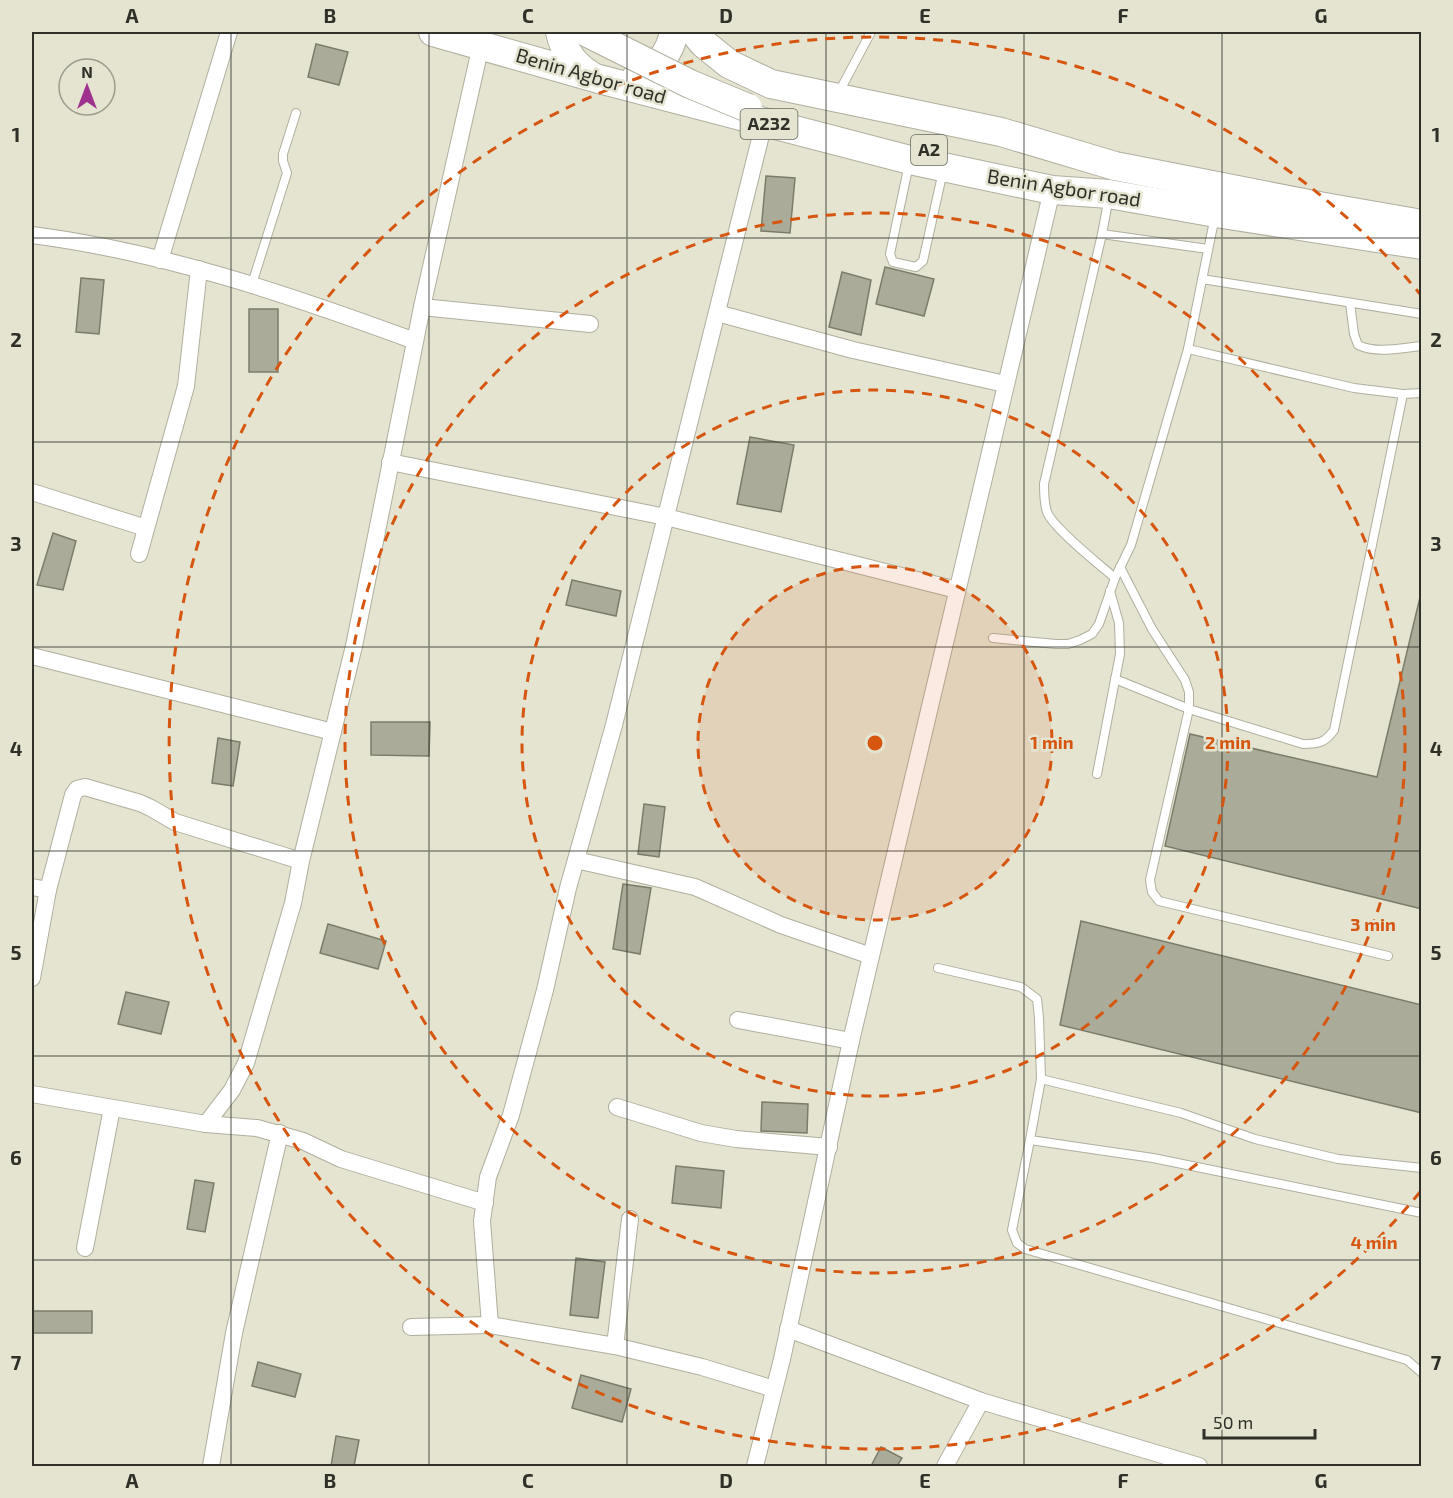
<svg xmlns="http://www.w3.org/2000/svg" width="1453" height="1498" font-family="'Exo 2',sans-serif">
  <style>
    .building { fill: #abab99; stroke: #7c7c6b; stroke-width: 1.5 }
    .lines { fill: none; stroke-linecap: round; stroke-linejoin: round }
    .lane-casing { stroke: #b0af9e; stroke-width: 10 }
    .street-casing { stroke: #b0af9e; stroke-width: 18 }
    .highway-casing { stroke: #b0af9e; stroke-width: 30 }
    .lane { stroke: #fff; stroke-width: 8 }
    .street { stroke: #fff; stroke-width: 16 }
    .highway { stroke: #fff; stroke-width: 28 }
    .highway-bridge-casing { stroke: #b0af9e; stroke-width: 30; stroke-linecap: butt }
    .highway-bridge { stroke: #fff; stroke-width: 28 }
    .grid { fill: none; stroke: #303028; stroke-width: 1.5; stroke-opacity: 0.55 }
    .ring { fill: none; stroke: #d6550f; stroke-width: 3; stroke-dasharray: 10 8 }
    .labels { text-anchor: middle; stroke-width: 5; stroke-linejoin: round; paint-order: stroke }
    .shield { fill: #e4e4d1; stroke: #66665b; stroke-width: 1.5 }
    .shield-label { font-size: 18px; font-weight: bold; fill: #303028 }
    .street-label { font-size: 20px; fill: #303028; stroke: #e4e4d1 }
    .centre { fill: #d6550f; stroke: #e4e4d1; stroke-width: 3 }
    .ring-label { font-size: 18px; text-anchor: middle; font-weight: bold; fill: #d6550f; stroke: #e4e4d1; stroke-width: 5; stroke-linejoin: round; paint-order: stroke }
    .neatline { fill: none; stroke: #303028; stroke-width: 2 }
    .grid-label { font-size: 20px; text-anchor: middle; font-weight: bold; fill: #303028 }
  </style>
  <rect width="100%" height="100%" fill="#e4e4d1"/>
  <g class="building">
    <path d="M316,44l32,8 -9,33 -31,-8z"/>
    <path d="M766,176l29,2 -5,55 -29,-2z"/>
    <path d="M885,267l49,12 -10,37 -48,-12z"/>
    <path d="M842,272l29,8 -10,55 -32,-8z"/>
    <path d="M81,278l23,2 -5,54 -23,-2z"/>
    <rect x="249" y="309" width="29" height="63"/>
    <path d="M750,437l44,8 -13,67 -44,-8z"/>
    <path d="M53,533l23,8 -13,49 -26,-5z"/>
    <path d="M572,580l49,11 -5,25 -50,-11z"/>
    <path d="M1422,589v320l-257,-63 25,-112 187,43z"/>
    <path d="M371,722h59l-1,34 -58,-1z"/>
    <path d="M218,738l22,4 -7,44 -21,-3z"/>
    <path d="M644,804l21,3 -6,50 -21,-3z"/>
    <path d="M623,884l28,4 -11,66 -27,-5z"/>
    <path d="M1081,921l341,84v108l-362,-88z"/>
    <path d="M328,924l58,17 -8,28 -58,-16z"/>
    <path d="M126,992l43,10 -8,32 -43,-10z"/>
    <path d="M762,1102l46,2 -1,29 -46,-2z"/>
    <path d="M676,1166l48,5 -3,37 -49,-5z"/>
    <path d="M195,1180l19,3 -9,49 -18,-3z"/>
    <path d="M576,1258l29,4 -7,56 -28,-3z"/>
    <rect x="33" y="1311" width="59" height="22"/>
    <path d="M258,1362l43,12 -6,23 -43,-11z"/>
    <path d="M581,1375l50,14 -9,33 -50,-14z"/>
    <path d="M336,1436l23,4 -5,26h-23z"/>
    <path d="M881,1447l21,11 -5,8h-26z"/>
  </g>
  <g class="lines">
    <defs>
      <g id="lane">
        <path d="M838,94l33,-62"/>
        <path d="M909,164l-19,90 3,8 23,5 7,-6 20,-90"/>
        <path d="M1109,197l-7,37 -58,250c0,9 0,19 3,28 6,16 53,53 68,66"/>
        <path d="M1102,234l106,15"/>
        <path d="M1202,279l220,35"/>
        <path d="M252,284l35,-111 -4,-12v-7l13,-41"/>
        <path d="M1350,303l4,31 4,11c19,9 43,3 64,1"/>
        <path d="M1188,349l166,39 49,6 19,-1"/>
        <path d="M1120,567l32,62 33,51 4,12v17l-39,171 2,12 7,9 229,55"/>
        <path d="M993,638l63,6h12l12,-4 12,-6 7,-10 16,-46 16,-33 57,-196 27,-133"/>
        <path d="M1115,679l74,30 114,35c15,0 22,-1 31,-14l69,-336"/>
        <path d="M1097,774l23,-120 -1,-31 -9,-32"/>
        <path d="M938,968l83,19 16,12 2,19 2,61 -11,61 -18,90 5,13 8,6 382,111 15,13"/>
        <path d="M1041,1079l140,34 74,26 83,20 84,9"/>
        <path d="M1030,1140l123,18 269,55"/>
      </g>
      <g id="street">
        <path d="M32,235c132,17 258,60 383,106"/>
        <path d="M160,260l69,-228"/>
        <path d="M422,307l168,17"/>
        <path d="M717,313l136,37 152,34"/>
        <path d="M390,462l276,55 291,73"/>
        <path d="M32,492l114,36"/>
        <path d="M139,554l47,-168 13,-117"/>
        <path d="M32,656l301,76"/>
        <path d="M576,860l119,27 86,38 90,31"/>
        <path d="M32,887l16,3"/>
        <path d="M32,978l16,-88 25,-95 4,-6 8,-2 55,16 11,5 24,14 126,39"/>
        <path d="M738,1020l113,21"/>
        <path d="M32,1094l174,30 51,4 46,13 38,18 144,44"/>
        <path d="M617,1107l84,26 35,6 93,8"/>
        <path d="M206,1124l26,-34 14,-27 47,-160 8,-42 53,-215 68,-339 59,-262"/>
        <path d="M85,1248l27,-140"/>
        <path d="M490,1325l-8,-104 6,-44 23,-62 34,-125 23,-102 46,-163 150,-602"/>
        <path d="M411,1327l79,-2 125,21 87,21 72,22"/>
        <path d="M788,1329l193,72 218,65"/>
        <path d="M615,1346l15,-127"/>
        <path d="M211,1466l23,-133 46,-200"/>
        <path d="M755,1466l27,-107 69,-318 201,-851"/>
        <path d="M945,1466l36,-65"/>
      </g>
      <g id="highway">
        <path d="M433,32l166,47 311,81 142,30 57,4 107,19 206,32"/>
        <path d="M560,32c4,19 13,32 30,43"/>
        <path d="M694,32l9,11 26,21 42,20 230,48 114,34 209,41 98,17"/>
        <path d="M635,79c21,-9 35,-25 39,-47"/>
      </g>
    </defs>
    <use href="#lane" class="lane-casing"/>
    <use href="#street" class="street-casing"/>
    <use href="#highway" class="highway-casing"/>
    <use href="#lane" class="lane"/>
    <use href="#street" class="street"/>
    <use href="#highway" class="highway"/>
    <defs>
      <path id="highway-bridge" d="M586,32l104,52 58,24"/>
    </defs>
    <use href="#highway-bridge" class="highway-bridge-casing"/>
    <use href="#highway-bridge" class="highway-bridge"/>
  </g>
  <path class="grid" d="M231,32v1434M429,32v1434M627,32v1434M826,32v1434M1024,32v1434M1222,32v1434M32,238h1390M32,442h1390M32,647h1390M32,851h1390M32,1056h1390M32,1260h1390"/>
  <circle cx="875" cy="743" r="177" fill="#d6550f" fill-opacity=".12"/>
  <g class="ring">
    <circle cx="875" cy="743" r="177"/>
    <circle cx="875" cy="743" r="353"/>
    <circle cx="875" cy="743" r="530"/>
    <path d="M1420 1192A706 706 0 1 1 1420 294"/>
  </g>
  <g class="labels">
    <g class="shield">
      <rect x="740.5" y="109" width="57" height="30" rx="4.5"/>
      <rect x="911" y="135" width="36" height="30" rx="4.5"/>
    </g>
    <g class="shield-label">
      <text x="769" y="130">A232</text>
      <text x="929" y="156">A2</text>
    </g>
    <g class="street-label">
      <text transform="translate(591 76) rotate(16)" y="7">Benin Agbor road</text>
      <text transform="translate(1064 188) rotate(9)" y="7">Benin Agbor road</text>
    </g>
  </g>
  <circle cx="875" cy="743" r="9" class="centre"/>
  <g class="ring-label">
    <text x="1052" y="749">1 min</text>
    <text x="1228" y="749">2 min</text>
    <text x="1373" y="931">3 min</text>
    <text x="1374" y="1249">4 min</text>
  </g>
  <rect width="1453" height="1498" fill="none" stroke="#e4e4d1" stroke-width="66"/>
  <g transform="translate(87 87)"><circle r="28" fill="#e4e4d1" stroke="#9c9c8d" stroke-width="1.5"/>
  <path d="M0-4.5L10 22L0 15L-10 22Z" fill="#9f318f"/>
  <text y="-9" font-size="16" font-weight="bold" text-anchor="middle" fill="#303028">N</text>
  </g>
  <path d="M1204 1429v9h111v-9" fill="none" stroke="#303028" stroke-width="3"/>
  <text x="1213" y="1429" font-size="18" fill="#303028" stroke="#e4e4d1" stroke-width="4.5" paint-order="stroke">50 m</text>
  <rect x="33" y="33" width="1387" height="1432" class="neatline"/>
  <g class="grid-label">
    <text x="132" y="23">A</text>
    <text x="330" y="23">B</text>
    <text x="528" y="23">C</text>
    <text x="726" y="23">D</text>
    <text x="925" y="23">E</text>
    <text x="1123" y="23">F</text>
    <text x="1321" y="23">G</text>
    <text x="16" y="142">1</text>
    <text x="1436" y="142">1</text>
    <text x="16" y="347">2</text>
    <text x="1436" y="347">2</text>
    <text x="16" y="551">3</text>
    <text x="1436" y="551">3</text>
    <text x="16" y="756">4</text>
    <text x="1436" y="756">4</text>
    <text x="16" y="960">5</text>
    <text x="1436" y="960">5</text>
    <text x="16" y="1165">6</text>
    <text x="1436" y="1165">6</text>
    <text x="16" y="1370">7</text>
    <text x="1436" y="1370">7</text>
    <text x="132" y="1488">A</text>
    <text x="330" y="1488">B</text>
    <text x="528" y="1488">C</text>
    <text x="726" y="1488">D</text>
    <text x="925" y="1488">E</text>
    <text x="1123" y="1488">F</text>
    <text x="1321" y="1488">G</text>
  </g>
</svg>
